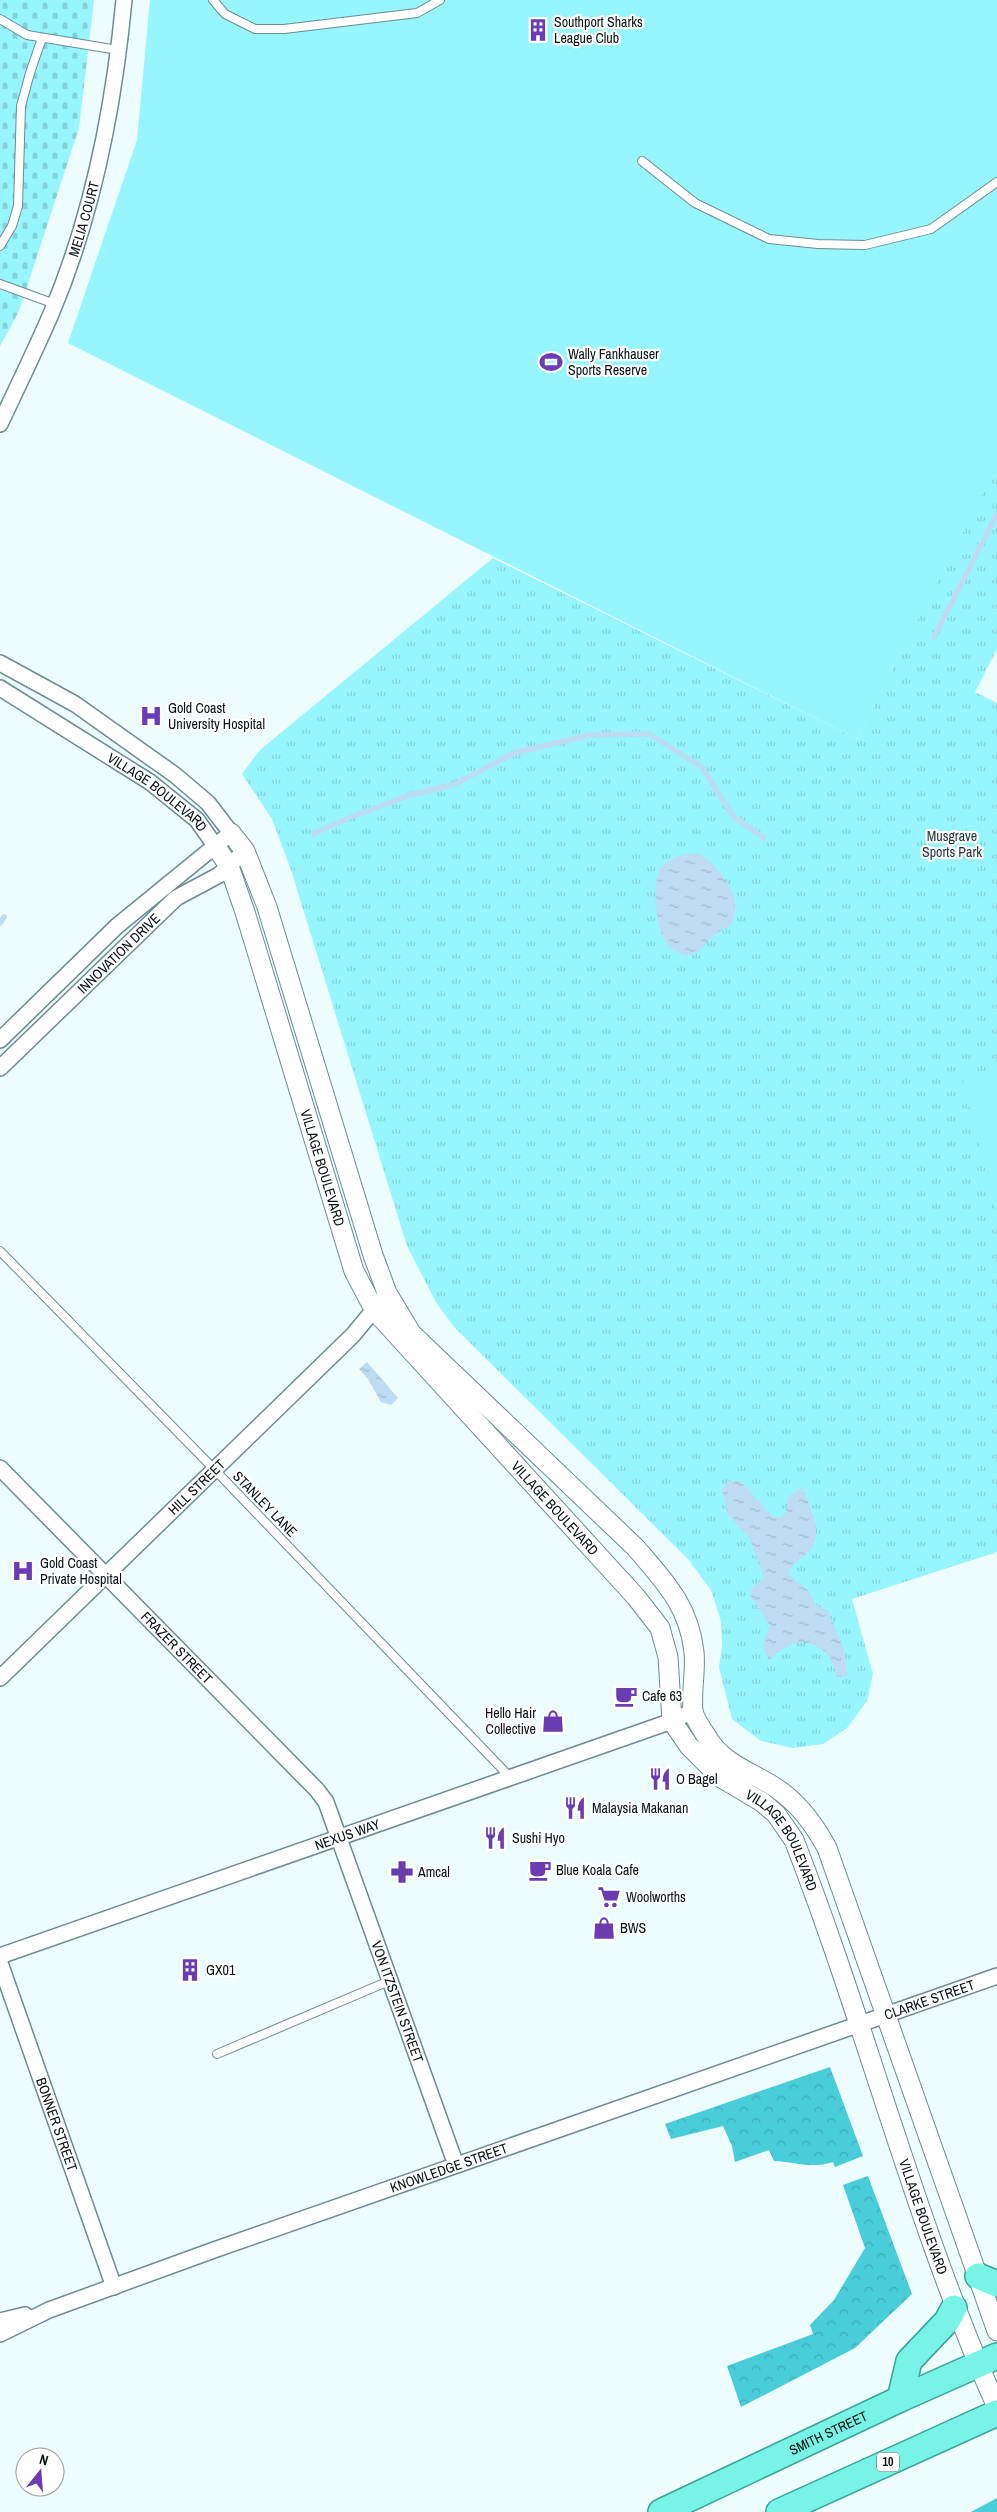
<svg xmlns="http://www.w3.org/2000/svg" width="997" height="2512" font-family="'Archivo Narrow',sans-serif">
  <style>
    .grass { fill: url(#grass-tufts) }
    .forest { fill: url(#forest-crowns) }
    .cemetery { fill: url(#cemetery-stones) }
    .pitch { fill: #97f5fe }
    .water { fill: url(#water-ripples) }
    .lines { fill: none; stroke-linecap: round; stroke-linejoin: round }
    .stream { stroke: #bddbf2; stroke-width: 5.5 }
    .service-casing { stroke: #6b8d90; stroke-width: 10 }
    .minor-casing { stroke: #6b8d90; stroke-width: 18 }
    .tertiary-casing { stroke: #6b8d90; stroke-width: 21 }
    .trunk-casing { stroke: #3aa397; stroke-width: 28 }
    .service { stroke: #fff; stroke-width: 8 }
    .minor { stroke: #fff; stroke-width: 15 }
    .tertiary { stroke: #fff; stroke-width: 19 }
    .trunk { stroke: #78f4e6; stroke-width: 25 }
    .labels { text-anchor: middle; stroke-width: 4.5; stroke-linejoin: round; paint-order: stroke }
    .shield { fill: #fff; stroke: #505859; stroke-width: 1 }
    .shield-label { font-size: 12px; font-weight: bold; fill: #051112 }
    .poi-label { font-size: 14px; fill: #051112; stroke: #fff; text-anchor: start }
    .street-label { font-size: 14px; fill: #051112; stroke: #fff }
    .park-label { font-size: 14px; fill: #1b3133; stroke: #fff }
  </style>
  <defs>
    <pattern id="grass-tufts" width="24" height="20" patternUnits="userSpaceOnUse" patternTransform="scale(1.25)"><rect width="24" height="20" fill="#97f5fe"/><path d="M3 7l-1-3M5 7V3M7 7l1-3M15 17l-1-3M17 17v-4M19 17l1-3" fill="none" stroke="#81d1d9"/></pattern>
    <pattern id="forest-crowns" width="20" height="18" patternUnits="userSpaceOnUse" patternTransform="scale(1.25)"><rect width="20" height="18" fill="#49cdd8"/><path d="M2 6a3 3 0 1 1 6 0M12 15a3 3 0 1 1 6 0" fill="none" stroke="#3eafb8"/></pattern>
    <pattern id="cemetery-stones" width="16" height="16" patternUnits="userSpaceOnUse" patternTransform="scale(1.25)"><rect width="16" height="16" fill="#97f5fe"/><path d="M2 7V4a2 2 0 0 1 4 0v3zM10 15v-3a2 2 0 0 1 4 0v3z" fill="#81d1d9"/></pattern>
    <pattern id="water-ripples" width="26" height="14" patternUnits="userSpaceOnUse" patternTransform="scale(1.25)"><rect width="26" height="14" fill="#bddbf2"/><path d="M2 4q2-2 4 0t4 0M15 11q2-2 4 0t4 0" fill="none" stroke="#a1bbce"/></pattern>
  </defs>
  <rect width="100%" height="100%" fill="#edfcfd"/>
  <path class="grass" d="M997,464v185l-22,43 22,11v849l-145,47 21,75 -6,27 -20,27 -24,16 -30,4 -32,-7 -29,-22 -13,-52 3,-20 -1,-26 -10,-31 -23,-31 -233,-231 -18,-24 -30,-58 -116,-376 -19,-51 -30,-45 18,-24 233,-192 364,181z"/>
  <g class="forest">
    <path d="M830,2067l33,89 -28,11 -2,-5c-22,7 -37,0 -59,-1l-5,-11 -34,12 -3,-16 -9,-20 -52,13 -6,-15z"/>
    <path d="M868,2176l44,118 -57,54 -114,59 -14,-41 86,-32 -3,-9 24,-25 31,-52 -22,-63z"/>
    <path d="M997,2498v14h-26z"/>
  </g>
  <path class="cemetery" d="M0,0h94l-15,128 -60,183 -19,35z"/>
  <g class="pitch">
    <path d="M150,0h847v465l-140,274 -789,-396 69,-203z"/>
    <path d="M997,1069v148l-35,-139z"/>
  </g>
  <g class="water">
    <path d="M699,853c20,13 46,44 33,69 -4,8 -13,8 -19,14 -9,9 -13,17 -27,20 -6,-3 -15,-7 -20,-13 -10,-14 -16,-65 -3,-78 9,-9 25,-11 36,-12z"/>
    <path d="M367,1362l31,36 -7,7 -10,-3 -13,-23 -9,-10z"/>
    <path d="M729,1481h11l32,35 8,2 5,-3 4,-19 13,-9c7,18 23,45 7,64 -8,9 -17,11 -21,23l21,17 6,13 13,7 17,41 3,24 -11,1c-7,-38 -44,-46 -68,-16l-6,-16 7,-19 -20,-31 3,-8 11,-9 -14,-39 -22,-24 -6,-26z"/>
  </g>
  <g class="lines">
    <g class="stream">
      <path d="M934,637l63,-123"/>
      <path d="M313,834l38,-17 56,-21 48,-12 59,-31 76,-18 59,-1 53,33 31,49 31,22"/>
      <path d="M0,923l4,-6"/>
    </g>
    <defs>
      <g id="service">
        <path d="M213,0l12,14 30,15h29l133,-16 23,-13"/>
        <path d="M0,19l27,16 91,15"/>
        <path d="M642,161l53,42 74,36 49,5 47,1 66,-16 66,-47"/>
        <path d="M0,246l12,-20 6,-20 3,-100 9,-33 12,-35"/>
        <path d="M0,284l55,20"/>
        <path d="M0,1251l214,218 295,307"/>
        <path d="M217,2054l172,-73"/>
      </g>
      <g id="minor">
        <path id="s1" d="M0,424c17,-36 35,-73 51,-110 42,-99 63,-208 73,-314"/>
        <path d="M0,663l75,41 100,71 33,28 23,30 -114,93 -117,114"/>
        <path id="s2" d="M0,688l150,94 47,38 19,27"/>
        <path id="s3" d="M0,1068l176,-170 43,-23 26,-24"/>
        <path id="s4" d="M0,1468l317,322 9,12 130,363"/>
        <path id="s5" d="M0,1678l353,-343 28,-34"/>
        <path id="s6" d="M0,1956l672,-235 21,-10"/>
        <path id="s7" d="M0,1963l114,324"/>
        <path d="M0,2321l25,-6"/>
        <path id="s8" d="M0,2334l49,-24 165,-60 783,-274"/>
      </g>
      <g id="tertiary">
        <path d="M231,833l14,18 22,56 106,348 14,38 24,40 225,215c29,34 53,58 58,104 2,19 -3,39 -1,58 1,9 11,22 16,30 16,25 43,32 67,48 23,15 38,36 51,60l170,483"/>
        <path id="s9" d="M216,847l13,19 16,46 109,359 21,40 261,286 24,31 8,29 4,64 17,25 31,31 42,25 14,12 18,26c73,187 121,384 203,567"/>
      </g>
      <g id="trunk">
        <path d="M978,2276l19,8"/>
        <path d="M900,2399l9,-38 38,-40 7,-13"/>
        <path id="s10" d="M661,2512l239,-113 97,-43"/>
        <path d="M779,2512l218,-99"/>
      </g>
    </defs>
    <use href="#service" class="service-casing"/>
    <use href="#minor" class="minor-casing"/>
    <use href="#tertiary" class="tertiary-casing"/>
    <use href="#trunk" class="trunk-casing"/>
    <use href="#service" class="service"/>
    <use href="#minor" class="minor"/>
    <use href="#tertiary" class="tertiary"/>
    <use href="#trunk" class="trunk"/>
  </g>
  <defs>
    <symbol id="building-bare" viewBox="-9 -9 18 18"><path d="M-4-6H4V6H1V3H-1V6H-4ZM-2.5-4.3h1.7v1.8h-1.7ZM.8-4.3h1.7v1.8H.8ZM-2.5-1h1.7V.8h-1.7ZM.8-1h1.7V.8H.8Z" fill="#6b3bb2" stroke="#fff" stroke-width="2.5" paint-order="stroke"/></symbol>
    <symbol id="stadium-bare" viewBox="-9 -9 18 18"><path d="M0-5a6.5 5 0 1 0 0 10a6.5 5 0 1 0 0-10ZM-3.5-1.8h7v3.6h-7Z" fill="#6b3bb2" stroke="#fff" stroke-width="2.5" paint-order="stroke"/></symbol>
    <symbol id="hospital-bare" viewBox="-9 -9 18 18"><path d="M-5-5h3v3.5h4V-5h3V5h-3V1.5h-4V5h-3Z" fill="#6b3bb2" stroke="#fff" stroke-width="2.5" paint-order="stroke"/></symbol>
    <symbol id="cafe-bare" viewBox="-9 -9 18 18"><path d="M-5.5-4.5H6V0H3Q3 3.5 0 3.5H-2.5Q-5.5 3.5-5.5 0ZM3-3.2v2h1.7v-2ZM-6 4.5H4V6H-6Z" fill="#6b3bb2" stroke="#fff" stroke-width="2.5" paint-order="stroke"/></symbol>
    <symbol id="shop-bare" viewBox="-9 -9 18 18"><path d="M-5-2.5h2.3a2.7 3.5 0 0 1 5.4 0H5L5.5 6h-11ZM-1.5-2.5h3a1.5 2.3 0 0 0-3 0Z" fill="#6b3bb2" stroke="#fff" stroke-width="2.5" paint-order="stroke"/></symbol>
    <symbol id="restaurant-bare" viewBox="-9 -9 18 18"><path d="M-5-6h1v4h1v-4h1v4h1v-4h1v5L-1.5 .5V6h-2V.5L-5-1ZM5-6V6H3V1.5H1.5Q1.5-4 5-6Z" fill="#6b3bb2" stroke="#fff" stroke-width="2.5" paint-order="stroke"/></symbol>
    <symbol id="pharmacy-bare" viewBox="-9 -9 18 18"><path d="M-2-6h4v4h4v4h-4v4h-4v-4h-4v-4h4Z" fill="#6b3bb2" stroke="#fff" stroke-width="2.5" paint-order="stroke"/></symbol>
    <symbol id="supermarket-bare" viewBox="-9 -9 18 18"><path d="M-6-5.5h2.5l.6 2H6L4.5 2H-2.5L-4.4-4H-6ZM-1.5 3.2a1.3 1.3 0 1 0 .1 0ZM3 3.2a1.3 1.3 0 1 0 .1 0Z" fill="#6b3bb2" stroke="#fff" stroke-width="2.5" paint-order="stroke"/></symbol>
  </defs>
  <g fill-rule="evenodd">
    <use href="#building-bare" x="522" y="14" width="32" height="32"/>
    <use href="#stadium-bare" x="535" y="346" width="32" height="32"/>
    <use href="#hospital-bare" x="135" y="700" width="32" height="32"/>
    <use href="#hospital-bare" x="7" y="1555" width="32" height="32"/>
    <use href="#cafe-bare" x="610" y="1680" width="32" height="32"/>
    <use href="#shop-bare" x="537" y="1705" width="32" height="32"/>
    <use href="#restaurant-bare" x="644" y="1763" width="32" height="32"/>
    <use href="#restaurant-bare" x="559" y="1792" width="32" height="32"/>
    <use href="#restaurant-bare" x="479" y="1822" width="32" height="32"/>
    <use href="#cafe-bare" x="524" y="1854" width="32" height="32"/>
    <use href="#pharmacy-bare" x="386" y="1856" width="32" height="32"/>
    <use href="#supermarket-bare" x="593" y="1881" width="32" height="32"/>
    <use href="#shop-bare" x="588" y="1912" width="32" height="32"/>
    <use href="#building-bare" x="174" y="1954" width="32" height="32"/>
  </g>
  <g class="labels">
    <rect class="shield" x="877" y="2452.5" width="22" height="19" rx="4"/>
    <g class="shield-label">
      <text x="888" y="2466">10</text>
    </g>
    <g class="poi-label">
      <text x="554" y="27">Southport Sharks<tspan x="554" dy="16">League Club</tspan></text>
      <text x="568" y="359">Wally Fankhauser<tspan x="568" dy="16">Sports Reserve</tspan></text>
      <text x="168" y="713">Gold Coast<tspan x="168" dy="16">University Hospital</tspan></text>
      <text x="40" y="1568">Gold Coast<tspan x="40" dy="16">Private Hospital</tspan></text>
      <text x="642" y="1701">Cafe 63</text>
      <text x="536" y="1718" text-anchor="end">Hello Hair<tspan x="536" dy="16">Collective</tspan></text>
      <text x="676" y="1784">O Bagel</text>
      <text x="592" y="1813">Malaysia Makanan</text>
      <text x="512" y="1843">Sushi Hyo</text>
      <text x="556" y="1875">Blue Koala Cafe</text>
      <text x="418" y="1877">Amcal</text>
      <text x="626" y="1902">Woolworths</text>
      <text x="620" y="1933">BWS</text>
      <text x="206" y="1975">GX01</text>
    </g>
    <g class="street-label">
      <text dy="5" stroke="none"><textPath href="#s1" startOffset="222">MELIA COURT</textPath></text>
      <text dy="5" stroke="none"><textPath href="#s2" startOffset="189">VILLAGE BOULEVARD</textPath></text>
      <text dy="5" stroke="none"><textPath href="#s3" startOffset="165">INNOVATION DRIVE</textPath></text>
      <text dy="5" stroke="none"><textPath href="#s9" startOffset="339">VILLAGE BOULEVARD</textPath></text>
      <text dy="5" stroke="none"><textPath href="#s5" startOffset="274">HILL STREET</textPath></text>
      <text transform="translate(265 1504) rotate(46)" y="5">STANLEY LANE</text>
      <text dy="5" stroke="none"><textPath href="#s9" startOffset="759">VILLAGE BOULEVARD</textPath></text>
      <text dy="5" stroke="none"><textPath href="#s4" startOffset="252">FRAZER STREET</textPath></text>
      <text dy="5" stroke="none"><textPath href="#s6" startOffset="368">NEXUS WAY</textPath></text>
      <text dy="5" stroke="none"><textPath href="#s9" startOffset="1179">VILLAGE BOULEVARD</textPath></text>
      <text dy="5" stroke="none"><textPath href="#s4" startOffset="679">VON ITZSTEIN STREET</textPath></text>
      <text dy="5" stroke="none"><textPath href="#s8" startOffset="988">CLARKE STREET</textPath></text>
      <text dy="5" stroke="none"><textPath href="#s7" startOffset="171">BONNER STREET</textPath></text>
      <text dy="5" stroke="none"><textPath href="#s8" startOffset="479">KNOWLEDGE STREET</textPath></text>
      <text dy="5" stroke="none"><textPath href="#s9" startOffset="1584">VILLAGE BOULEVARD</textPath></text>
      <text dy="5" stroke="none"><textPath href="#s10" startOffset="185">SMITH STREET</textPath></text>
    </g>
    <g class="park-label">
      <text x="952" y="841">Musgrave<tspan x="952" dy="16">Sports Park</tspan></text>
    </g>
  </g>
  <g transform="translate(40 2472) rotate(17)"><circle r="24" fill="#ffffff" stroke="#9ba0a0"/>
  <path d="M0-4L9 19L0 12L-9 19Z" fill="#6b3bb2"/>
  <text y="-8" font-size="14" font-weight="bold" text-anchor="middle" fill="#051112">N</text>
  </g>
</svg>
